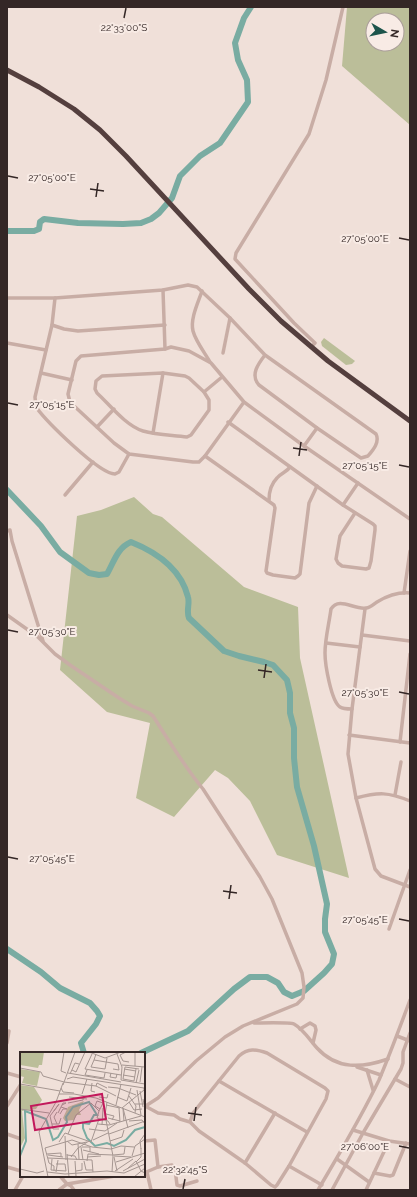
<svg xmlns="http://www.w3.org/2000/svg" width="417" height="1197" font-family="Raleway,sans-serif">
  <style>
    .green { fill: #bbbe99; fill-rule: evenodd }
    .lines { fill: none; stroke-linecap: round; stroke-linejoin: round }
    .river { stroke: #79aca2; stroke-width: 6 }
    .minor { stroke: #c8ada5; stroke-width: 3.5 }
    .highway { stroke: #543f3e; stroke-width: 5 }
    .ticks { fill: none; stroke: #342726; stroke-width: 1.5 }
    .inset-river { fill: none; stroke: #79aca2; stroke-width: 2 }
    .inset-road { fill: none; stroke: #a59691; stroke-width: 1 }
    .view { fill: #c2185b; fill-opacity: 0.15; stroke: #c2185b; stroke-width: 2 }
    .inset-edge { fill: none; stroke: #342726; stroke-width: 2 }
    .ticks-label { font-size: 10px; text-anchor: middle; fill: #342726; stroke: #f8ebe5; stroke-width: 4; stroke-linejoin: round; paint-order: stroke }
  </style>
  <rect width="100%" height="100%" fill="#f0e0d9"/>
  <g class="green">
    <path d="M347,7h63v118l-68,-59zM373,20h24v24h-24z"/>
    <path d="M324,338l31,23 -3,3 -6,1 -24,-19 -1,-4z"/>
    <path d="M134,497l19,17 9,3 82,70 54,20 2,51 49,220 -72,-23 -27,-54 -22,-23 -13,-8 -41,47 -38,-19 14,-75 -43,-11 -47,-42 17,-154 24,-6z"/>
  </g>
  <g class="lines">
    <g class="river">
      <path d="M7,231h27l5,-2 1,-7 4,-3 34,4 45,1 18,-1 10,-4 8,-6 13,-15 8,-22 20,-20 20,-13 28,-41 -1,-22 -9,-20 -3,-17 9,-25 7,-11"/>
      <path d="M7,490l34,36 19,26 29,21 10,2 8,-1c7,-12 10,-26 24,-32 25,10 50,27 57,55 2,7 -2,14 1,21l35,33 15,5 25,6 9,3 14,15 3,13v20l4,15v30l3,29 17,59 13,58 -2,15v13l9,22 -2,10 -8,9 -20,18 -12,5 -8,-4 -6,-9 -11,-6h-17l-16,12 -46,42 -47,22"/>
      <path d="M7,949l34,23 19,16 30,15 7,8 3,5 -4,8 -15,19 3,10"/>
    </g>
    <g class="minor">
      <path d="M163,290l2,59"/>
      <path d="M202,291c-4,12 -12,28 -9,40 3,11 12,22 17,31"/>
      <path d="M7,298h48l108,-8 25,-5 9,2 33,31 35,37 111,79c4,8 -3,16 -8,22l-7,2 -3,-2 -41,-28 -58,-43c-9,-10 -1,-21 6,-30"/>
      <path d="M55,298l-3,27 -17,72 1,10c10,14 63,67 79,67l4,-2 10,-18"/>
      <path d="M52,325l12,4 14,2 87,-6"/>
      <path d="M7,343l39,7"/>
      <path d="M311,347l4,-4 -21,-20 -59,-64 1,-6 73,-119 17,-54 17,-73"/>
      <path d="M223,353l7,-35"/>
      <path d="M41,373l31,7"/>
      <path d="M163,373l22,3 4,2 15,14 5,8v10l-18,25 -4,2c-15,-2 -30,-2 -44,-6 -17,-5 -34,-27 -46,-38l-2,-4 1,-8 6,-5z"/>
      <path d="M204,392l18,-15"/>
      <path d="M244,402l-39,54 -6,6h-6l-64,-8 -15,-11 -41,-38 -3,-3 -2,-8 8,-33 5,-5 84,-7 6,-2 18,4 22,12 33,39 60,44 106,73"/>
      <path d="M228,422l115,83 30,19 2,2v4l-4,31 -2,7 -3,1 -24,-3 -4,-3 -2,-4 4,-23 15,-23"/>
      <path d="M97,427l17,-18"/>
      <path d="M153,433l10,-60"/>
      <path d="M304,446l13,-18"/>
      <path d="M205,456l69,49 1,3 -9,63 1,2 6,2 22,3 3,-2 2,-2 9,-71 8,-17"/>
      <path d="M65,495l28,-33"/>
      <path d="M269,500c0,-8 2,-16 8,-22 4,-5 10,-6 13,-11"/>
      <path d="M343,505l15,-22"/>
      <path d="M7,531l3,-1 2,11 31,100"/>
      <path d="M404,593l6,-42"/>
      <path d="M365,609l-13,100 -4,45 8,44 19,71 6,7 29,11"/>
      <path d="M7,615l31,22 17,17 15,11 49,33 13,8 17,7 4,3c16,25 31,50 50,73l57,88 12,22 30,74 2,14 -1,11 -6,6 -54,22 -18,11 -29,24 -38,37 -14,9"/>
      <path d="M362,635l48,6"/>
      <path d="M326,643l34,4"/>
      <path d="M352,709c-4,0 -9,0 -12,-2 -9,-6 -15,-43 -15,-54 0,-14 4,-29 6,-44 8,-13 23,1 35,-1 4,0 8,-4 11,-6 10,-6 21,-10 33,-9"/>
      <path d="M349,735l61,8"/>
      <path d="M400,742l10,-88"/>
      <path d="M395,795l6,-33"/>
      <path d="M356,798c23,-6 32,-6 54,3"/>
      <path d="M389,929l21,-59"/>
      <path d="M254,1023c7,0 35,-1 40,1 9,5 16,16 23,24 20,22 45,20 71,11"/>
      <path d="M300,1029l10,-6 5,3 1,4 -3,13"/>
      <path d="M397,1036l13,5"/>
      <path d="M7,1043l2,-12"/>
      <path d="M357,1067l24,8"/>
      <path d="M367,1070l6,20"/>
      <path d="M7,1073l14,4"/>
      <path d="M395,1079l15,8"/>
      <path d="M219,1081l88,51"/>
      <path d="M7,1106l14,-22"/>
      <path d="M145,1106l13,7 16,2 6,4 10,3 9,9 46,32 26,22 4,2 2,-2 12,-19 37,-67 2,-8 -3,-3 -58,-35c-11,-4 -19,-5 -28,3l-46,57 -3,9"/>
      <path d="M353,1130l36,11 21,3"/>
      <path d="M7,1134l14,5"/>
      <path d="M144,1141l11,-1 3,27"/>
      <path d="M337,1159l32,23"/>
      <path d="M245,1163l30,-50"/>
      <path d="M289,1166l33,19"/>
      <path d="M7,1167l14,4"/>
      <path d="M147,1172l4,18"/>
      <path d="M144,1173l14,-6 14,-2 3,4 2,16 3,1 17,-5"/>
      <path d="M374,1173l16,3 3,-1 13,-32"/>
      <path d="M60,1176l7,8 48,-8"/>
      <path d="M15,1190l8,-14"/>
      <path d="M59,1190l8,-6 4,2 3,4"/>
      <path d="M318,1190c21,-36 43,-72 61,-110 11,-26 21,-53 31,-80"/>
      <path d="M332,1190l31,-57 38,-64 2,-6v-11l7,-19"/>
      <path d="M366,1190l23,-49"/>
    </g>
    <path class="highway" d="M7,70l32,17 35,22 26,21 26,26 123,133 32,32 47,40 82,60"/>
  </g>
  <path class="ticks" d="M124,18l2,-10M8,176l10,2M90,189l14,2M96,197l2,-14M399,238l10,2M8,403l10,2M293,448l14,2M299,456l2,-14M399,465l10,2M8,630l10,2M258,670l14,2M264,678l2,-14M399,692l10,2M8,857l10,2M223,891l14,2M229,899l2,-14M399,919l10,2M188,1113l14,2M194,1121l2,-14M399,1146l10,2M183,1189l2,-10"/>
  <g transform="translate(20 1052)">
    <rect width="125" height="125" fill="#f0e0d9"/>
    <path d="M0,0h24l-2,13h-3l-1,3 -18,-3zM0,17l20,3 -3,14 -15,-3 2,-6 -4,-1zM0,33l14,2 8,13 -6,9 -14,2 3,27 -5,10zM64,49l-5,9 2,5h-4l-3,5 -9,1 -2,-3 5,-11z" fill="#bbbe99"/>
    <path class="inset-river" d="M0,104l6,-15 -1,-30 21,8 7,21 5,-3 9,-15 -1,-5 7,-10 16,-5 8,13h-3l-5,9 -6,-1v5l4,10 8,8 12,-3 7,3 12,-6 9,-10 10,-3"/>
    <path class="inset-road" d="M44,0l-3,19 5,2M69,0l16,6 16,-6M106,0l-6,3 3,6 6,1M72,2l-7,15 36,6M76,2l-2,6 24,4 1,6 -6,-1M97,2l5,13 -1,13 24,4M74,8l-3,7 14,2 2,-11M102,13l23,2M115,14v-14M105,15l-2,12 11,2 2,-12M105,15l14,2M0,16l21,4 2,4 21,6M104,17l12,2M52,18l4,2 9,-20M67,18l-2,5 19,3 1,-5M48,21l53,9M91,21l-1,4 6,1 1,-4M50,22l5,-11 4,1M103,23l12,2M47,27l6,-2 71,11 1,10M44,30l32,4 20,10M120,30l2,-15M72,31l-1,8 4,1M116,31l3,-13M0,32l40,7M43,33l12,-33M76,34l1,-3 10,5M88,35l10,1 18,7M41,36l2,4 11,1M117,38l4,25M120,39l3,16M39,42h15l22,4 49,19M62,42l5,-15M109,44l7,10 -1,7M49,45l18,2M79,45l8,1 1,-4M97,45l10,4 4,-13M87,50l-2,13 8,41 -1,16M109,50l5,8 8,-1M48,51l15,-3 1,-4M115,52h9l-1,-5M86,53l14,3M96,53l5,-21M99,56l1,14M102,56l22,-18M103,56l5,20M0,57l29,4M103,57l1,12M34,59l5,-7 -9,12 3,13h6M79,59l4,-8 -6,-2 -2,5 5,3M37,60l-3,5 3,7M38,61l5,-10h3l-4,2M40,62l3,-5h4l-6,-2M86,62l8,2 -2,4M88,66l12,3M109,69l13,-1 3,4M32,72h7l2,-6M78,72l11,1 32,-9M82,73l1,-17M69,77l16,2 12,-8M48,82l8,-19 15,-12 8,8 -2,7 11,3 2,3M89,82l36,-13M45,84l1,24M73,88l15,-7M47,89l5,4 15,-3M90,89l12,-4 2,-7M39,90l6,-9 26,9 8,-23M58,92l1,15M61,95l2,13M62,95h8v5M91,97l10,-3 13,1M121,97l-1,-8 5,-7M63,98l16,4M27,102l14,-1v4M47,102l2,23M28,103l15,2M47,103l8,1 2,4M93,103l11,-1 1,-7M94,104l17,1M112,104l3,-10 10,-7M51,105l7,-9 11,-7M67,105l14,-1M94,105l3,14M28,106l44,2 1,12M32,107l-1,11 15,1 -1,-7h-9M55,109l1,15M64,109l2,9h7M67,109l1,-7 25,1M96,110l29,-9M116,110l5,-5v-9M0,117l17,4 7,-2M107,117l9,-8 5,10 4,2M34,119v-5l-5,-3 -4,-15 27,-8 20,7 19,2M56,119l6,-1v-7M95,119l18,-12M103,119l22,-12M27,120l18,2 42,-3 17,2 21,-9M36,120l2,-12M28,125l-9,-45 17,-30 7,-19M114,125l11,-9"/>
    <path class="view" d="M82,42l4,25 -71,11 -4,-24z"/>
    <rect width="125" height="125" class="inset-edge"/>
  </g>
  <g class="ticks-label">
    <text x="124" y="31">22°33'00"S</text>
    <text x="52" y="181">27°05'00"E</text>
    <text x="365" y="242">27°05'00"E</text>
    <text x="52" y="408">27°05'15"E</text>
    <text x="365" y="469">27°05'15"E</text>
    <text x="52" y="635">27°05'30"E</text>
    <text x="365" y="696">27°05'30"E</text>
    <text x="52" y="862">27°05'45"E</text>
    <text x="365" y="923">27°05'45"E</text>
    <text x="365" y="1150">27°06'00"E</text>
    <text x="185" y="1173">22°32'45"S</text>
  </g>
  <rect width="417" height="1197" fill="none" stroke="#342726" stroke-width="16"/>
  <g transform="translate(385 32) rotate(99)"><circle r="19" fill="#f8ebe5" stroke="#aa9d99"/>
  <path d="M0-3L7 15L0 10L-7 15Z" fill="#1d544b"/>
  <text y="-6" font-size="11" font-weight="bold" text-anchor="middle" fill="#342726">N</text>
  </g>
</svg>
